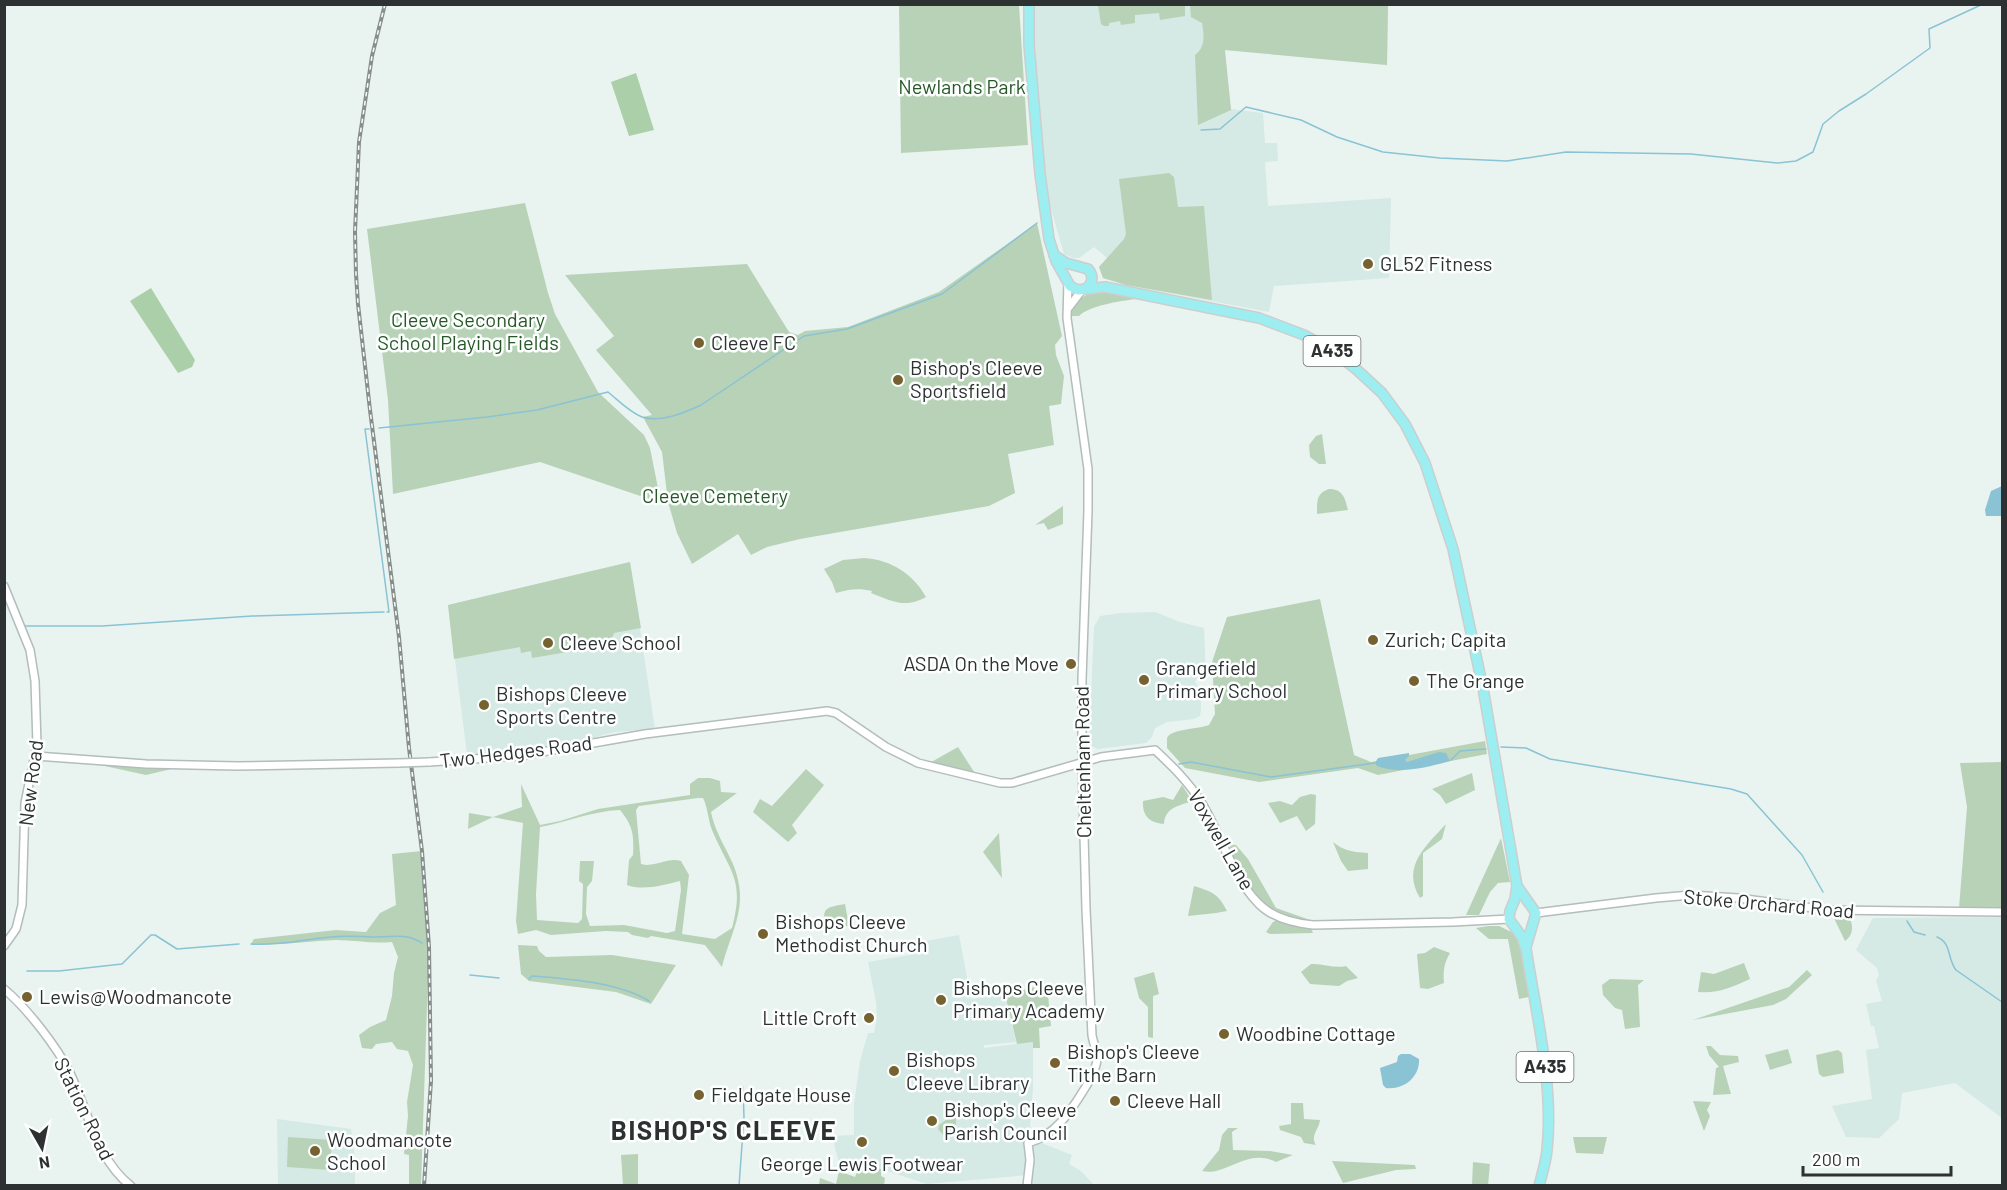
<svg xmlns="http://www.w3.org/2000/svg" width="2007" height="1190" font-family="Barlow,sans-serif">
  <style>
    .built { fill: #d5e9e5 }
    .green { fill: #b8d2b7; fill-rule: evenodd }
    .forest { fill: #abcfa9 }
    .water { fill: #89c3d4 }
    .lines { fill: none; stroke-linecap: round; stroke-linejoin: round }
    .stream { stroke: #89c3d4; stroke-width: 1.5 }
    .tertiary-casing { stroke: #b3bdbb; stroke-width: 10 }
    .primary-casing { stroke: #cdcece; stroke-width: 12 }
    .tertiary { stroke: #fff; stroke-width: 7 }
    .primary { stroke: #9ceef1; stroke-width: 9 }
    .rail-casing { stroke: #878f8d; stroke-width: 4 }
    .rail { stroke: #fdfffe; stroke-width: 1.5; stroke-dasharray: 4.5; stroke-linecap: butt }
    .tertiary-bridge-casing { stroke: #b3bdbb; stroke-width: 10; stroke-linecap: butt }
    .tertiary-bridge { stroke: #fff; stroke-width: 7 }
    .poi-dot { fill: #756230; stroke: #fdfffe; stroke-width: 2 }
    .labels { text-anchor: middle; stroke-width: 5; stroke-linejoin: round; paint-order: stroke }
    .shield { fill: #fdfffe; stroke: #6b6f6e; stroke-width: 1.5 }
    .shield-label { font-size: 18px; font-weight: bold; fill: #2d3131 }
    .park-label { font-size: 20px; fill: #265827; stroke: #fdfffe }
    .poi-label { font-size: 20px; fill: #2d3131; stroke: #fdfffe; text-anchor: start }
    .street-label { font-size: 20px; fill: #2d3131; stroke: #fdfffe }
    .district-label { font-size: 26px; font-weight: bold; letter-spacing: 1.5px; fill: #2d3131; stroke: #fdfffe }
  </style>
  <rect width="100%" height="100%" fill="#e9f4f1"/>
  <g class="built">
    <path d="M1034,5h354l-1,60 -163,-15 7,59 32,4 2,30h12l1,18 -13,1 3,44 123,-8 -2,80 -115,8 -5,26 -143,-27 -23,-7 -4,-11 8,-9 -13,-11 -15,11h-6l-9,-4 -18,-62 -12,-152z"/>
    <path d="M630,562l25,167 -40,3 -43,11 -52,9 -53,2 -19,-149z"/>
    <path d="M1155,612l25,10 24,6 2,49 -9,1 -2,4 6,10v17l-1,7 -6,3 -27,3 -12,6 -3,9 -6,6 -48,6 -9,-4 5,-118 6,-11 21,-3z"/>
    <path d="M2002,917v201l-47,-35 -53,10 -3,26 -20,19 -33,-1 -14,-31 40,-7 -6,-49 13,-2 -5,-22h-3l-5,-22 16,-3 -6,-21 3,-4 -2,-8 -21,-18 17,-32z"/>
    <path d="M959,935l12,64 34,-5 11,48 -32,3v3l49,-6v46l-3,38 14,18 28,11 -3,9 12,7 13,14h-67l1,-10 -101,9 -46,-15 -21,-5 -20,3 -8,-31 22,-1v-31l6,-43 8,-28h6l3,-16 -1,-15 -8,-40 42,-7 -1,-11z"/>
    <path d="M277,1119l74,10 4,29v27h-77z"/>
  </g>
  <g class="green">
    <path d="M899,5h120l9,140 -127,8z"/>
    <path d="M1098,5h87v11l-25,4 -1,-7 -24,2v8l-14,2 -1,-4 -11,2v3h-5l-3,-2z"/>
    <path d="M1190,5h198l-1,60 -162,-15 6,60 -33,15 -3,-70c11,-8 9,-21 7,-32l-11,-6z"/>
    <path d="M1169,173l5,4 4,30 26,-1 8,94 -86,-15 -23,-7 -4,-11 25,-28 2,-5 -7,-55z"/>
    <path d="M525,203l23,90 7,21 43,78 46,43 6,13 11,55 -121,-41 -147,32 -5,-94 -21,-171z"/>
    <path d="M1037,223l25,113 -7,9 1,10 8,21 -3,28 -12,2 5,39 -46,9 7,39 -26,13 -189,33 -33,8 -16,8 -13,-21 -46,30 -15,-31 -9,-31 -6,-50 -19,-35 9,-2 -56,-65 18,-14 -49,-61 182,-11 42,68 9,3 7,-4 43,-4 91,-35z"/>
    <path d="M1104,292l31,7c-14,2 -47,7 -56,17h-9c2,-17 18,-24 34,-24z"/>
    <path d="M1322,434l4,30h-7l-9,-7 -1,-12 7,-9z"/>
    <path d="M1329,489c14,0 16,9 19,21l-31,4c0,-12 -1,-21 12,-25z"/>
    <path d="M1063,506v18l-15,6 -4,-7 -9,2z"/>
    <path d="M864,558c28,2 49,16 62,39 -21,12 -34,4 -55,-4l1,-2c-13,-3 -23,-2 -36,2l-4,-11 -8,-13 19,-9z"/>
    <path d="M630,562l11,66 -27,5 -3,8 -20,7 -59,10 -1,-7 -10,2 -1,-6 -66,12 -6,-54z"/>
    <path d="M1320,599l34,156 17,7 114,-21 2,13 -109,21 -20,-7 -99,14 -74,-14 -18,-20c0,-1 0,-9 0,-10 3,-9 32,-9 42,-13l6,-11 -3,-52 15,-45z"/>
    <path d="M958,747l20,31 -52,-13z"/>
    <path d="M77,760l111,5 -42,10z"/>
    <path d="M2002,762v146h-43l8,-101 -7,-44z"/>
    <path d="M806,769l18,16 -32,40 5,8 -9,9 -35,-30 7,-13 12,7z"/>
    <path d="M1472,773l3,17 -29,14 -6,-9 -8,-6z"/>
    <path d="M698,778h12l10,3 1,11 16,1 -26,19c4,20 14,34 22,52 17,42 -1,64 -11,103l-17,-22 -54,-9 -3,2 -16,-3 -4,-3 -22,-1 -55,4 -15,-5 -18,4 -2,-13 7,-98 -30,-6 -25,12 1,-16 24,4 29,-10 -1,-23 19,41 20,-4 38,-12 92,-14v-11zM698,798h5c5,10 5,22 9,32 18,43 33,48 20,98l-17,11 -33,-5 7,-59 -8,-14c-14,-4 -26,7 -40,3l-5,-54 3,-4zM620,810c13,16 14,24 13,45l-4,5 -2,25c16,6 37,0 53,-4l1,9 -6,41 -8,2 -43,-8 -34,1 -4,-12 1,-27 5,-6 2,-20h-14l-1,20 4,3 -1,35 -4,4 -41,-3 -1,-26 4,-67c27,-5 52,-16 80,-17z"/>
    <path d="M1182,785l10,16c-13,5 -27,6 -28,23 -14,-1 -22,-8 -21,-23l20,-4 10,3z"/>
    <path d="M1194,792l28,51 14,2 12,14 28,49 37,13v4l-19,-2 -36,-19 -25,-40 -23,-28z"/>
    <path d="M1311,794l5,1 -1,29 -9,7 -9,-15 -17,7 -12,-20 12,-2 12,4 8,-8z"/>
    <path d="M1446,824l-4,15 -19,14v43l-3,2c-19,-32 6,-52 26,-74z"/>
    <path d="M999,833l3,45 -19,-26z"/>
    <path d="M1501,838l9,44 -12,1 -8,9 -11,23h-13z"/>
    <path d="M1333,842c11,9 20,10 35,11v16l-20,2 -7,-10z"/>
    <path d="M422,851l7,96 -8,238 -12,1v-31l-5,-1 4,-38 -1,-14 6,-37 -5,-14 -11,-2 -5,-7 -16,2 -4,5 -10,-1 -3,-13 11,-8 16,-7 6,-24 2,-23 4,-16 -6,-15c-19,2 -37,-2 -56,-2 -28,1 -56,6 -85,4l3,-5 82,-9 30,2 14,-19 16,-8 -4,-51z"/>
    <path d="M1194,886c18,6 24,7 33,25l-11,2 -28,3z"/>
    <path d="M845,904l4,22 -23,4c-4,-22 -3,-22 19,-26z"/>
    <path d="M1832,914l17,3c5,8 4,19 -4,24z"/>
    <path d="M1277,920l19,7 15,1 2,5 -43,1 -4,-2 7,-10z"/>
    <path d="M1488,926h11l23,11 11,59 -14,3 -11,-60h-19l-13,-11z"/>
    <path d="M518,945l19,1 2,5 7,6 66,-2 64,10 -25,39 -35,-12 -87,-11 -8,-7z"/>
    <path d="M1434,947l16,6c-6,10 -7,18 -6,30l-16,6 -8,-1 -3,-34 8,-1z"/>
    <path d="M1744,963l6,16c-17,8 -33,15 -52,13l3,-20 13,2z"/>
    <path d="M1311,964c12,-1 23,5 35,2l12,12 -11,3 -8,5 -29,-2 -9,-12z"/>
    <path d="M1807,970l5,5 -26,24 -13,6 -80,15 96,-33z"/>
    <path d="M1154,972l5,22 -6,2v42l-5,-1v-30l-9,-9 -5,-20z"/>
    <path d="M1610,979l34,1 -6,5 2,42 -15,2 -3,-19 -7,-2 -12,-13 -1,-10z"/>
    <path d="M1047,984l4,42 -12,2 1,20h-7v-6l-16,2 -12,-50z"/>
    <path d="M1706,1046h5l9,9 18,1 1,6 -16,4 8,28 -18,1 3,-27 3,-1 -10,-12z"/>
    <path d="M1788,1049l4,14 -22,7 -5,-15z"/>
    <path d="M1838,1050l4,3 2,20 -21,4 -4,-3 -3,-19z"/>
    <path d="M1693,1101l18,1 -4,8 3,6 -6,15z"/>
    <path d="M1291,1103h12l1,16 16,1c-1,9 -10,16 -4,25l-12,-2 -3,-6 -21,-7 -1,-4 12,-2z"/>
    <path d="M949,1118h7v14l-1,2 -10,3 -7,-8 1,-4z"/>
    <path d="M1228,1128h10l-6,4 1,18 37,1 23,4 -17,7c-29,-15 -50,15 -74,9l17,-21 3,-15z"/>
    <path d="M288,1137l44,3 -2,30 -43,-3z"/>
    <path d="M1573,1137h34l-4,17 -27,-1z"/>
    <path d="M638,1154v31h-15l-2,-30z"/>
    <path d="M1332,1161l83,4 1,4 -20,1 -53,13z"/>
    <path d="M1473,1162l17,2 -2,21h-16z"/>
    <path d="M860,1164l21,5v7l4,2 -1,7h-65l1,-7 16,6 3,-13 16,6z"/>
  </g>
  <g class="forest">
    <path d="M636,73l18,57 -25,6 -18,-54z"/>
    <path d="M151,288l44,72 -3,7 -14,6 -48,-72z"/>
  </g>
  <g class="water">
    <path d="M2002,486v30h-16l-1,-6 6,-19z"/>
    <path d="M1439,752l7,1 4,8c-21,6 -52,14 -73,5l-2,-3 3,-5 31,-5v3l-4,4 2,2z"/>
    <path d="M1401,1054h9l9,5c1,18 -15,31 -33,29l-3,-3 -3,-17 17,-6 1,-6z"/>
  </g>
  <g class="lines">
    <g class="stream">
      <path d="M1201,130l19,-1 26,-22 55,13 36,17 46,15 57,6 67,3 59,-9 125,2 86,9 19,-2 17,-9 10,-28 16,-13 27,-17 64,-46 -1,-19 54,-25"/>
      <path d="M379,428l108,-11 50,-7 71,-18c10,8 21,20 34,25 18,6 42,-4 59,-12l103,-69 43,-7 95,-35 95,-71"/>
      <path d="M369,429h-4l24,183h-2"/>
      <path d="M25,626h77l150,-10 132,-4"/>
      <path d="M1501,747l25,1 24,11 181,30 16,5 55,61 21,37"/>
      <path d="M1451,760l9,-9 26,-2"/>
      <path d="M1179,764l12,-2 80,15 104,-14"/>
      <path d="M1907,921l7,11 11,3"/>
      <path d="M1937,937c15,6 10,22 19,33l46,32"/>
      <path d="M251,944c28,2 53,-5 80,-7 15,-2 31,0 46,0 18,0 30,-4 45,6"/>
      <path d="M27,971h32l63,-7 29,-29h4l22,14 62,-5"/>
      <path d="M470,975l29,3"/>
      <path d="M529,979l3,-3c36,3 87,6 117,25"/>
      <path d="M739,1186l5,-69 -1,-30"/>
    </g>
    <defs>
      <g id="tertiary">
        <path d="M1069,307l13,-17"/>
        <path d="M4,586l26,64 5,31 2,64 -12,58 -3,102 -6,24 -12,17"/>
        <path d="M36,756l110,8 91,2 162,-3"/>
        <path d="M429,762l90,-6 126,-22 182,-23 9,2 50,34 32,16 82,20h12l89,-26 54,-7c17,16 33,31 46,52 19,30 32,76 57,101 14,15 36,20 55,22l140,-3 56,-3"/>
        <path d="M1536,913l120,-15 35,-3 47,3 90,12 174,2"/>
        <path d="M4,989c23,19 53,58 66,84 18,37 26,86 61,113"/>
        <path d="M1027,1186l3,-26 -2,-17c27,-7 43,-32 57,-55 5,-8 12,-20 12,-30 0,-7 -4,-16 -5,-23l-6,-126 -4,-148v-82l6,-168v-42l-21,-151 1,-36"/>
      </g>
      <g id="primary">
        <path d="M1029,4v41l11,129 9,65 7,22 14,25 8,4 27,-3 154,31 45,17 27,15 25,19 26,24 23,31 20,39 28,86 30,139 34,198 -2,13 -5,12 -1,8 13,18 4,12c10,63 28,137 21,201 -1,12 -5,24 -8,36"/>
        <path d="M1054,255l12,8 22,6c6,7 5,15 -3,20"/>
        <path d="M1517,886l19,27 -10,34"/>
      </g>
    </defs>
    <use href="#tertiary" class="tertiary-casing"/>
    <use href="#primary" class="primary-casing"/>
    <use href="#tertiary" class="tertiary"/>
    <use href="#primary" class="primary"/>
    <defs>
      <path id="rail" d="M385,4l-13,52 -13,86 -4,90 1,42 2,30 12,106 29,227 10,111 13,103 7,96 2,134 -7,105"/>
    </defs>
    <use href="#rail" class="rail-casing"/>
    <use href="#rail" class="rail"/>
    <defs>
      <path id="tertiary-bridge" d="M399,763l30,-1"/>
    </defs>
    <use href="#tertiary-bridge" class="tertiary-bridge-casing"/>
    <use href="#tertiary-bridge" class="tertiary-bridge"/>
  </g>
  <g class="poi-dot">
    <circle cx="1368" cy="264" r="6"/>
    <circle cx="699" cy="343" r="6"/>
    <circle cx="898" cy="380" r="6"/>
    <circle cx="1373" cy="640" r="6"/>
    <circle cx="548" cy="643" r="6"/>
    <circle cx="1071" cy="664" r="6"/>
    <circle cx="1144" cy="680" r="6"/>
    <circle cx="1414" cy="681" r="6"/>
    <circle cx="484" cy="705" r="6"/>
    <circle cx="763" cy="934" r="6"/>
    <circle cx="27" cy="997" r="6"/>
    <circle cx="941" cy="1000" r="6"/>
    <circle cx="869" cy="1018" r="6"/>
    <circle cx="1224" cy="1034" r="6"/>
    <circle cx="1055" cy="1063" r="6"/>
    <circle cx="894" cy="1071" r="6"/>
    <circle cx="699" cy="1095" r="6"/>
    <circle cx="1115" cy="1101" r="6"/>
    <circle cx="932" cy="1121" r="6"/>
    <circle cx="862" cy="1142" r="6"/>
    <circle cx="315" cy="1151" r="6"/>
  </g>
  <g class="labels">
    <g class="shield">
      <rect x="1303.5" y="336" width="57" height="30" rx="4.5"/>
      <rect x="1516.5" y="1052" width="57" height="30" rx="4.5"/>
    </g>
    <g class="shield-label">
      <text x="1332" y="357">A435</text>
      <text x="1545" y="1073">A435</text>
    </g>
    <g class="park-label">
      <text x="962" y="94">Newlands Park</text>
      <text x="468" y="327">Cleeve Secondary<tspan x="468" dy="23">School Playing Fields</tspan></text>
      <text x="715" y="503">Cleeve Cemetery</text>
    </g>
    <g class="poi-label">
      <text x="1380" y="271">GL52 Fitness</text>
      <text x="711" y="350">Cleeve FC</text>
      <text x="910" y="375">Bishop's Cleeve<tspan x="910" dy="23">Sportsfield</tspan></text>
      <text x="1385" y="647">Zurich; Capita</text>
      <text x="560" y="650">Cleeve School</text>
      <text x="1059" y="671" text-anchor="end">ASDA On the Move</text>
      <text x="1156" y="675">Grangefield<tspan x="1156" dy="23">Primary School</tspan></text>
      <text x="1426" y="688">The Grange</text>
      <text x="496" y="701">Bishops Cleeve<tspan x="496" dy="23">Sports Centre</tspan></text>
      <text x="775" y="929">Bishops Cleeve<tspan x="775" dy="23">Methodist Church</tspan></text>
      <text x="953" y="995">Bishops Cleeve<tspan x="953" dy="23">Primary Academy</tspan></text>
      <text x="39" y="1004">Lewis@Woodmancote</text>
      <text x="857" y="1025" text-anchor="end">Little Croft</text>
      <text x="1236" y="1041">Woodbine Cottage</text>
      <text x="1067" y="1059">Bishop's Cleeve<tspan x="1067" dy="23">Tithe Barn</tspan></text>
      <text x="906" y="1067">Bishops<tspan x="906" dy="23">Cleeve Library</tspan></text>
      <text x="711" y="1102">Fieldgate House</text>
      <text x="1127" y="1108">Cleeve Hall</text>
      <text x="944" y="1117">Bishop's Cleeve<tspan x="944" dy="23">Parish Council</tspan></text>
      <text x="327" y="1147">Woodmancote<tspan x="327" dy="23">School</tspan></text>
      <text x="862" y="1171" text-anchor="middle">George Lewis Footwear</text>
    </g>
    <g class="street-label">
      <text transform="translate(516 752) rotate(-7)" y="7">Two Hedges Road</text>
      <text transform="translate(1083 762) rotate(-91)" y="7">Cheltenham Road</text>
      <text transform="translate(31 783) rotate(-83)" y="7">New Road</text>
      <text transform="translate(1221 840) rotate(60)" y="7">Voxwell Lane</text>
      <text transform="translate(1769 904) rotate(5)" y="7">Stoke Orchard Road</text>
      <text transform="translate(84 1109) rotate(64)" y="7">Station Road</text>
    </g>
    <g class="district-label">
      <text x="724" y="1140">BISHOP'S CLEEVE</text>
    </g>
  </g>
  <rect width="2007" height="1190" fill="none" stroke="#2d3131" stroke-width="12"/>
  <g transform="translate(42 1148) rotate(171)" stroke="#fdfffe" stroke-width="4.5" paint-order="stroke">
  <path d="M0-4.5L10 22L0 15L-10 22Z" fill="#2d3131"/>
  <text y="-9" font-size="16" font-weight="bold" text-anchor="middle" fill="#2d3131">N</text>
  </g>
  <path d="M1803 1166v9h148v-9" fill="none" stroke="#2d3131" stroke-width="3"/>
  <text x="1812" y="1166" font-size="18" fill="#2d3131" stroke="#fdfffe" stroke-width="4.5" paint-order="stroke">200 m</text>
</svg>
